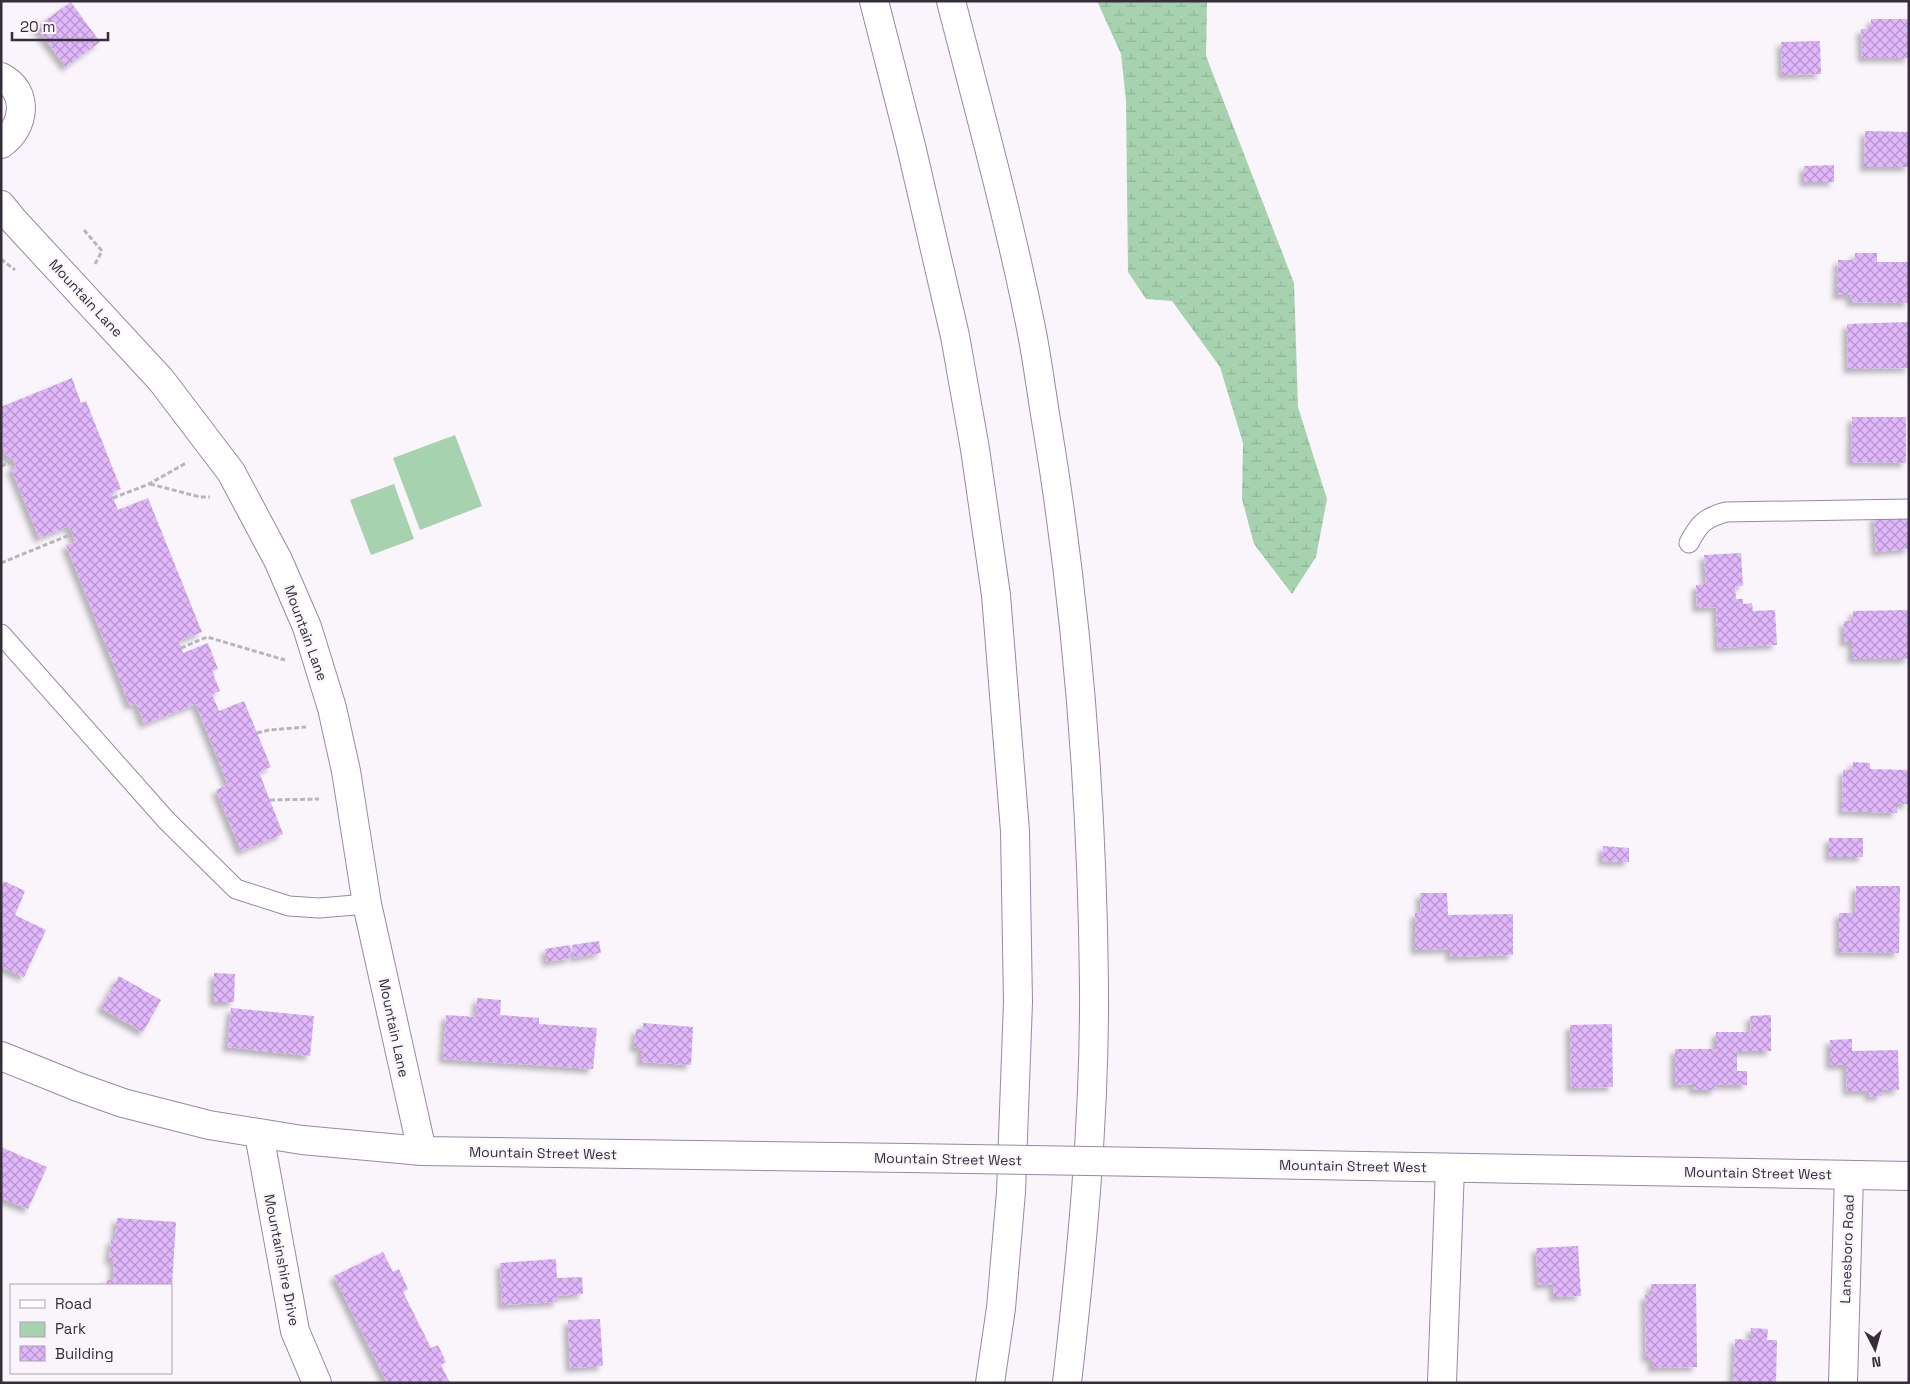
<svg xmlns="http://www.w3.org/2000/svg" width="1910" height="1384" font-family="'Space Grotesk',sans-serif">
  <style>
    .wetland { fill: url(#wetland-marsh) }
    .park { fill: #a7d2af }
    .building { fill: url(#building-cross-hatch); filter: url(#shadow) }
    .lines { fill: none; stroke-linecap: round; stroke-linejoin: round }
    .lane-casing { stroke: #9987a6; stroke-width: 21 }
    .street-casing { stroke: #9987a6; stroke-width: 30 }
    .secondary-casing { stroke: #9987a6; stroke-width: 30 }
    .highway-casing { stroke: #9987a6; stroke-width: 30 }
    .path { stroke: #bab5bd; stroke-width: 3; stroke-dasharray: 5 2.5; stroke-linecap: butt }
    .lane { stroke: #fff; stroke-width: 19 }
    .street { stroke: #fff; stroke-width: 28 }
    .secondary { stroke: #fff; stroke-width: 28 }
    .highway { stroke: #fff; stroke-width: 28 }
    .secondary-bridge-casing { stroke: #9987a6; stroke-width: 30; stroke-linecap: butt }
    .secondary-bridge { stroke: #fff; stroke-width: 28 }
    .labels { text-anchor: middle; stroke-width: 4.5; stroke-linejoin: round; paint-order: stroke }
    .street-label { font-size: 14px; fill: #352e3a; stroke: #f9f5fb }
  </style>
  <defs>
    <pattern id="wetland-marsh" width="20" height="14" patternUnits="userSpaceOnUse" patternTransform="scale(1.25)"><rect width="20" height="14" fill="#a7d2af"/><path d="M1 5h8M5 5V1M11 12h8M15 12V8" fill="none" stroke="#90b597"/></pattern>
    <pattern id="building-cross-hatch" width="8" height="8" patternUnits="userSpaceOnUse" patternTransform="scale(1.25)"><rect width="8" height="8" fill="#e0b7fb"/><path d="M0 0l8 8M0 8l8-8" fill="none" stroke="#b695cc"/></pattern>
    <filter id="shadow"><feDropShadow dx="-4.5" dy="4.5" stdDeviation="2.5" flood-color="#0004"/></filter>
  </defs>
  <rect width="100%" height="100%" fill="#f9f5fb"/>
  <path class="wetland" d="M1097,1h110l-1,55 88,227 4,124 29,92 -11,58 -24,37 -38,-50 -12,-45 1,-56 -23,-76 -48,-66 -26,-2 -18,-27 -2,-171 -5,-47z"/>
  <g class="park">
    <path d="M455,435l27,71 -62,24 -27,-72z"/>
    <path d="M394,484l20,55 -43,16 -21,-55z"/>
  </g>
  <g class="building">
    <path d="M71,2l29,40 -34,25 -30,-40z"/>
    <path d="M1871,19h38v39h-47l-1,-29h10z"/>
    <path d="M1820,41l1,33 -39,1 -1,-33z"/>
    <path d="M1865,131l44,1v35h-45z"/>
    <path d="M1834,165v17h-30v-16z"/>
    <path d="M1855,253h22v9h32v41l-59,-1 1,-7h-14l1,-35h17z"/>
    <path d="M1909,322v46l-61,1 -1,-45z"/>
    <path d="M72,378l9,25 5,-2 35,88 -10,4 7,17 30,-12 54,134 -23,9 4,12 25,-10 10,26 -6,2 8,20 -8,3 7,17 25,-10 27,66 -12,5 24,62 -42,17 -25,-61 12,-5 -32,-81 -52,20 -8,-21 -6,3 -64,-161 9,-3 -6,-16 -30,12 -28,-70 5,-2 -3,-8 -5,2 -7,-16v-37z"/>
    <path d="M1852,417h54v46l-55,-1z"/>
    <path d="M1909,514v35l-33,3 -2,-36z"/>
    <path d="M1741,553l2,33h-8l1,13h7v5l9,-1 1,8 22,-1 2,35 -59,3 -2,-41 -19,1 -1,-23 10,-1 -2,-29z"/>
    <path d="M1909,610v49h-57v-17h-8v-21h9v-10z"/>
    <path d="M1853,762l17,1v6l39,1 -1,34h-11v9l-55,-2 1,-41h9z"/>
    <rect x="1829" y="838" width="34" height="19"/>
    <path d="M1603,846l26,2v14l-27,-1z"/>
    <path d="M4,881l21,10 -10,24 31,15 -22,47 -23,-10v-79z"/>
    <path d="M1856,886h44l-1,67 -60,-1v-39h16z"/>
    <path d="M1420,893h27l1,22 65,-1v41l-63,2v-8l-35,1v-37h6z"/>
    <path d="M599,941l2,12 -27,5 -2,-13z"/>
    <path d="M570,945l1,13 -24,4 -2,-13z"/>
    <path d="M214,973l21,1 -1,28h-20z"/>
    <path d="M119,976l42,24 -18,32 -42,-24z"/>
    <path d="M477,998l24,2 -1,15 39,3v6l58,4 -4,41 -150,-10 3,-44 30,2z"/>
    <path d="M231,1008l83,8 -4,40 -83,-9z"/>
    <path d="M1771,1015v36h-34v20h10v14h-32l1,5h-23v-6l-18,1v-36h41v-17h35l-1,-16z"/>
    <path d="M643,1023l50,4 -2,38 -50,-3v-14h-7l2,-19 7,1z"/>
    <path d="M1612,1024l1,63 -42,1 -1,-63z"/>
    <path d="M1852,1039v12l46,-1 1,40h-17v6l-13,1v-6h-22l-1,-26h-16v-25z"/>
    <path d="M1,1147l46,20 -19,42 -27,-11z"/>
    <path d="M117,1218l59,4 -4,63h-65v-5h6l1,-20h-5l2,-20h4z"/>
    <path d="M1578,1246l3,50 -27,1 -1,-13 -15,1 -2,-37z"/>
    <path d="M383,1252l10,20 6,-3 9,20 -5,3 28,56 7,-3 8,17 -5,3 9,18h-63l-53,-107z"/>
    <path d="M556,1259l1,19 25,-1 1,17 -26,2 1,6 -56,3 -2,-42z"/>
    <path d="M1651,1284h45l1,83 -45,1v-10h-6l-1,-63h6z"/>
    <path d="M600,1319l3,47 -33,2 -2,-48z"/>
    <path d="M1751,1328l17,1 -1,11h10l-1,43h-43l2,-44 16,1z"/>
  </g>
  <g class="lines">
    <defs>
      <g id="lane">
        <path d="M1689,543c10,-19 15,-25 37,-31l183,-3"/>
        <path d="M1,634l166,187 69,68 53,17 30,2 48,-4"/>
      </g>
      <g id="street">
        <path d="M1,77c29,14 24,51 0,67"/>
        <path d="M1,205l13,16 147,159 70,92 47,88 29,67 25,81 14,63 21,133 55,247"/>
        <path d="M259,1134l36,197 22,52"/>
        <path d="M1843,1383l6,-208"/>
      </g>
      <g id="secondary">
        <path d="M1,1056l77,31 45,16 86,22 93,15 120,11 486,7"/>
        <path d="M1204,1163l705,13"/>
      </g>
      <g id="highway">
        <path d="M874,1l37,145 44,190 20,113 21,146 19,236 3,171 -7,190 -10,116 -11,75"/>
        <path d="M951,1c28,109 58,217 80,327 7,35 11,70 17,104 30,183 44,367 46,552 1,133 -12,267 -27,399"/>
        <path d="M1442,1383l8,-215"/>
      </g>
    </defs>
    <use href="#lane" class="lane-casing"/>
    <use href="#street" class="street-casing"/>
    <use href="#secondary" class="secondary-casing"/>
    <use href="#highway" class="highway-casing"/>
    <g class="path">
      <path d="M84,230l18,21 -7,13"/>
      <path d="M1,259l14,11"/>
      <path d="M1,466l13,-5"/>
      <path d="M150,484l50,13h10"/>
      <path d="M113,498l36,-14 37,-21"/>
      <path d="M1,563l71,-29"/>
      <path d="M181,648l26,-11 78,23"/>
      <path d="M257,733l12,-3 37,-3"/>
      <path d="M270,800l49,-1"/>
    </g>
    <use href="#lane" class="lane"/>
    <use href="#street" class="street"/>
    <use href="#secondary" class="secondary"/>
    <use href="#highway" class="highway"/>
    <defs>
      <path id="secondary-bridge" d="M908,1158l296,5"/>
    </defs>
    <use href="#secondary-bridge" class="secondary-bridge-casing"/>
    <use href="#secondary-bridge" class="secondary-bridge"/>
  </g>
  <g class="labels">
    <g class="street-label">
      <text transform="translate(86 298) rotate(47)" y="5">Mountain Lane</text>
      <text transform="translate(306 633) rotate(70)" y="5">Mountain Lane</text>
      <text transform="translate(394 1028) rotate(78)" y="5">Mountain Lane</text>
      <text transform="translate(543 1153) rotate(1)" y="5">Mountain Street West</text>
      <text transform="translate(948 1159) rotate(1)" y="5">Mountain Street West</text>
      <text transform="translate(1353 1166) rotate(1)" y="5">Mountain Street West</text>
      <text transform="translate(1758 1173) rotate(1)" y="5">Mountain Street West</text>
      <text transform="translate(1847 1249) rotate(-88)" y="5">Lanesboro Road</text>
      <text transform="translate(282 1260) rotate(79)" y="5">Mountainshire Drive</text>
    </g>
  </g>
  <rect width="1910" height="1384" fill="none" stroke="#352e3a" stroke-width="5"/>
  <rect x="10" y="1284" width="162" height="90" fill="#f9f5fb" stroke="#aba5ae"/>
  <rect x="20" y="1300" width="25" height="8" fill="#ffffff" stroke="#aba5ae"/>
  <text x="55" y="1309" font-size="15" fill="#352e3a">Road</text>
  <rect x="20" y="1322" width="25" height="15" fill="#a7d2af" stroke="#aba5ae"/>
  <text x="55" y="1334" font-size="15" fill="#352e3a">Park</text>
  <rect x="20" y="1346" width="25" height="15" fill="url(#building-cross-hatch)" stroke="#aba5ae"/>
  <text x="55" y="1359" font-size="15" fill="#352e3a">Building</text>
  <g transform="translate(1875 1349) rotate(174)" stroke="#f9f5fb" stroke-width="4" paint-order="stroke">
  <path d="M0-4L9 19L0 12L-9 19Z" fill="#352e3a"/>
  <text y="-8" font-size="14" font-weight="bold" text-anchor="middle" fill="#352e3a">N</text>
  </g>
  <path d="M12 32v8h96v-8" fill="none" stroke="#352e3a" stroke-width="2.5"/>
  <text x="20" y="32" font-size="15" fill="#352e3a" stroke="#f9f5fb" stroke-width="4" paint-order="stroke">20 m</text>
</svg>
